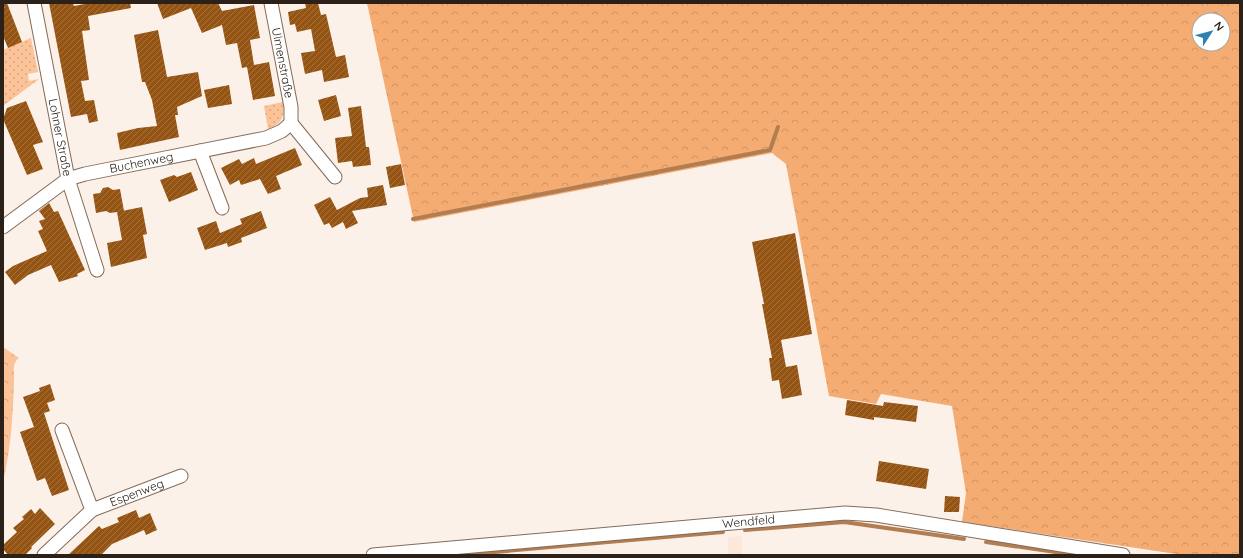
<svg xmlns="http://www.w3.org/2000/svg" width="1243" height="558" font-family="Quicksand,sans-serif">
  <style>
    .built { fill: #fce7d8 }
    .grass { fill: url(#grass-dots) }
    .forest { fill: url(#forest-crowns); fill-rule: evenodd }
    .park { fill: url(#park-crowns) }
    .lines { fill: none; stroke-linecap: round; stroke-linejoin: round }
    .stream { stroke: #b37d52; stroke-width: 4 }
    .building { fill: url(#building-hatch) }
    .minor-casing { stroke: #836b59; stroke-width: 15 }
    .minor { stroke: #fff; stroke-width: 13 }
    .labels { text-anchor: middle; stroke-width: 4; stroke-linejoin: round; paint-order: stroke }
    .street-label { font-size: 12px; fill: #2b2119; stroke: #fff }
  </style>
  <defs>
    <pattern id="grass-dots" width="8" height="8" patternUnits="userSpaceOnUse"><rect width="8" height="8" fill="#fbc397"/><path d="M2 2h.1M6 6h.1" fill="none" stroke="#d7a782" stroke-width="1.8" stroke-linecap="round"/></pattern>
    <pattern id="forest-crowns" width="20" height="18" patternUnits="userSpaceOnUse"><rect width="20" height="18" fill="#f5ac72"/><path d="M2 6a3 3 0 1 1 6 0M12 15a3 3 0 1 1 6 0" fill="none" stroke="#d29462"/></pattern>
    <pattern id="park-crowns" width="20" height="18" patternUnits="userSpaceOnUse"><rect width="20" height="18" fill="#fbc397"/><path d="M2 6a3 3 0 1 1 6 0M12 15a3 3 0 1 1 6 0" fill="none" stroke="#d7a782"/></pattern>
    <pattern id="building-hatch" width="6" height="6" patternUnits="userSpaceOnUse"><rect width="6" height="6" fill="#955412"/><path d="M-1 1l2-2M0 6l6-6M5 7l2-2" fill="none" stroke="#a27344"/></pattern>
  </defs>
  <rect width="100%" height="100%" fill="#fcf1e8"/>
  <path class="built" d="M742,536v19h-14v-18z"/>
  <g class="grass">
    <path d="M31,38l7,34 -10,2 1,7 10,-2 -36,27v-56z"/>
    <path d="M283,102c2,14 -1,22 -15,27l-4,-23z"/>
  </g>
  <path class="forest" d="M367,3h873v552h-57l-221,-33 4,-29 -14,-87 -71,-12 -5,10 -47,-8 -43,-232 -14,-11 -358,69zM1199,20h24v24h-24z"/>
  <path class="park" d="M3,347l16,11c-8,6 -4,13 -5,22 -1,35 -3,68 -11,102z"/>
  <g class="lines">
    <g class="stream">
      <path d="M413,219l357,-69 8,-23"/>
      <path d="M745,530l99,-8 120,17"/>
      <path d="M986,542l90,13"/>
      <path d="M460,555l263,-23"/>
    </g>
  </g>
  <g class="building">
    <path d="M3,3h4l15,39 -14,6 -5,-12z"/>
    <path d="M49,3h24l1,3 16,-3h40l1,5 -43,8 2,14 -8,1 7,49 -8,1 4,20 9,-1 4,21 -9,2 -2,-9 -16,3z"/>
    <path d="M157,3h61l4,8 32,-6 6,33 -10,2 4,25 15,-3 6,34 -22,4 -6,-33 -5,1 -5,-25 -11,2 -4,-20 -20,8 -11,-25 -28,11z"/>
    <path d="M305,3h13l3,12 5,-1 10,43 9,-2 4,22 -25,5 -2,-12 -17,4 -4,-21 14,-2 -4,-22 -14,3 -2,-8 -5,1 -2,-13 18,-4z"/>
    <path d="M158,30l9,47 31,-5 4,24 -25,11 1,8h-3l4,22 -59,13 -3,-17 21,-5 19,-2 -5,-26 -7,-18h-3l-8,-47z"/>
    <path d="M229,85l3,19 -24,4 -4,-18z"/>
    <path d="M336,95l5,21 -17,5 -6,-21z"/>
    <path d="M26,101l17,41 -10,3 10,24 -16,6 -24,-56 4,-11z"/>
    <path d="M361,106l5,41h3l2,18 -18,2 -1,-6 -14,2 -3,-25 17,-2 -4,-28z"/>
    <path d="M295,148l7,17 -26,11 5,13 -13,5 -8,-15 -19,6 -2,-5 -9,5 -9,-17 18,-9 3,5 12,-6 2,6z"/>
    <path d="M401,164l4,21 -15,3 -4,-21z"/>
    <path d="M191,172l7,18 -29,12 -9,-22 14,-5 3,2z"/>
    <path d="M383,185l4,20 -35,6 6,12 -12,6 -3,-7 -11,6 -3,-5 -5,2 -10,-20 16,-8 7,13 23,-12 8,-1 -1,-9z"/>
    <path d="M108,187l5,3 7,-1 4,22h-2l20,-4 5,27 -4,1 4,23 -36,9 -4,-24 15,-3 -5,-28 -7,1 -4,-2 -10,2 -3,-19 7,-1 3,-5z"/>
    <path d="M49,203l5,9 4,-1 27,59 -8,4 1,2 -19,6 -8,-17 -23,10 -13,10 -10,-13 8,-6 34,-15 -9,-20 5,-2 -4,-8 6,-2 -6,-8z"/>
    <path d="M261,211l6,17 -26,10 1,4 -14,5 -1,-4 -22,7 -8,-22 19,-7 4,12 22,-9 -2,-5z"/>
    <path d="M795,233l17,101 -31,6 5,27 11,-2 5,30 -20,4 -3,-19 -7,1 -3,-23h3l-10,-54h2l-12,-62z"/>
    <path d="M50,384l5,16 -8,3 3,8 -6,2 25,77 -17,6 -7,-18 -8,3 -17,-49 14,-5 -11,-30 17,-6 -1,-3z"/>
    <path d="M847,400l36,6 1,-4 34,4 -2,16 -42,-5v3l-29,-5z"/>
    <path d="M879,461l50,8 -3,20 -50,-8z"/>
    <path d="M945,496l15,1 -1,15h-15z"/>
    <path d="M40,508l15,16 -24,23 1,1 -7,7h-17l-5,-6v-4l14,-13 -4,-4 11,-9 -2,-2 9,-8 4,5z"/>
    <path d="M136,510l3,8 11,-5 7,17 -11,5 -2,-5 -18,8 -14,6 -11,11h-33l31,-29 3,3 17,-7 -2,-4z"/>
  </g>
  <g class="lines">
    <defs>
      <g id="minor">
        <path id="s1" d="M34,3l34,176 29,91"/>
        <path id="s2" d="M271,3l20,104v16"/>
        <path d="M291,123l44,54"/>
        <path d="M200,151l22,57"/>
        <path id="s3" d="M3,227l65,-48 17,-5 181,-36 16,-7 9,-8"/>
        <path id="s4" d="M92,510l89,-34"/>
        <path d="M44,555l48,-45 -30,-80"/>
        <path id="s5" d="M373,555l472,-42 31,2 247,40"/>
      </g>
    </defs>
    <use href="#minor" class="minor-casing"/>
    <use href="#minor" class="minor"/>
  </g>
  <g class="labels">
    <g class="street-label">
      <text dy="4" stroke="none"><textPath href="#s2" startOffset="61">Ulmenstraße</textPath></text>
      <text dy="4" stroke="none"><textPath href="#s1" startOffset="137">Lohner Straße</textPath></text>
      <text dy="4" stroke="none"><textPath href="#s3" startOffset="156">Buchenweg</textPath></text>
      <text dy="4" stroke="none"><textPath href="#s4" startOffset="48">Espenweg</textPath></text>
      <text dy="4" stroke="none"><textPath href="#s5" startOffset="377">Wendfeld</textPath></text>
    </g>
  </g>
  <rect width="1243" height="558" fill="none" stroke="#2b2119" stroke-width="8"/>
  <g transform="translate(1211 32) rotate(54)"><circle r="19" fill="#ffffff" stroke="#aaa6a3"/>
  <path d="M0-3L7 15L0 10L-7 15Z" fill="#2e80b1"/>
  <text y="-6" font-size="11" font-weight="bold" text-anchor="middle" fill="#2b2119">N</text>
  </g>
</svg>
